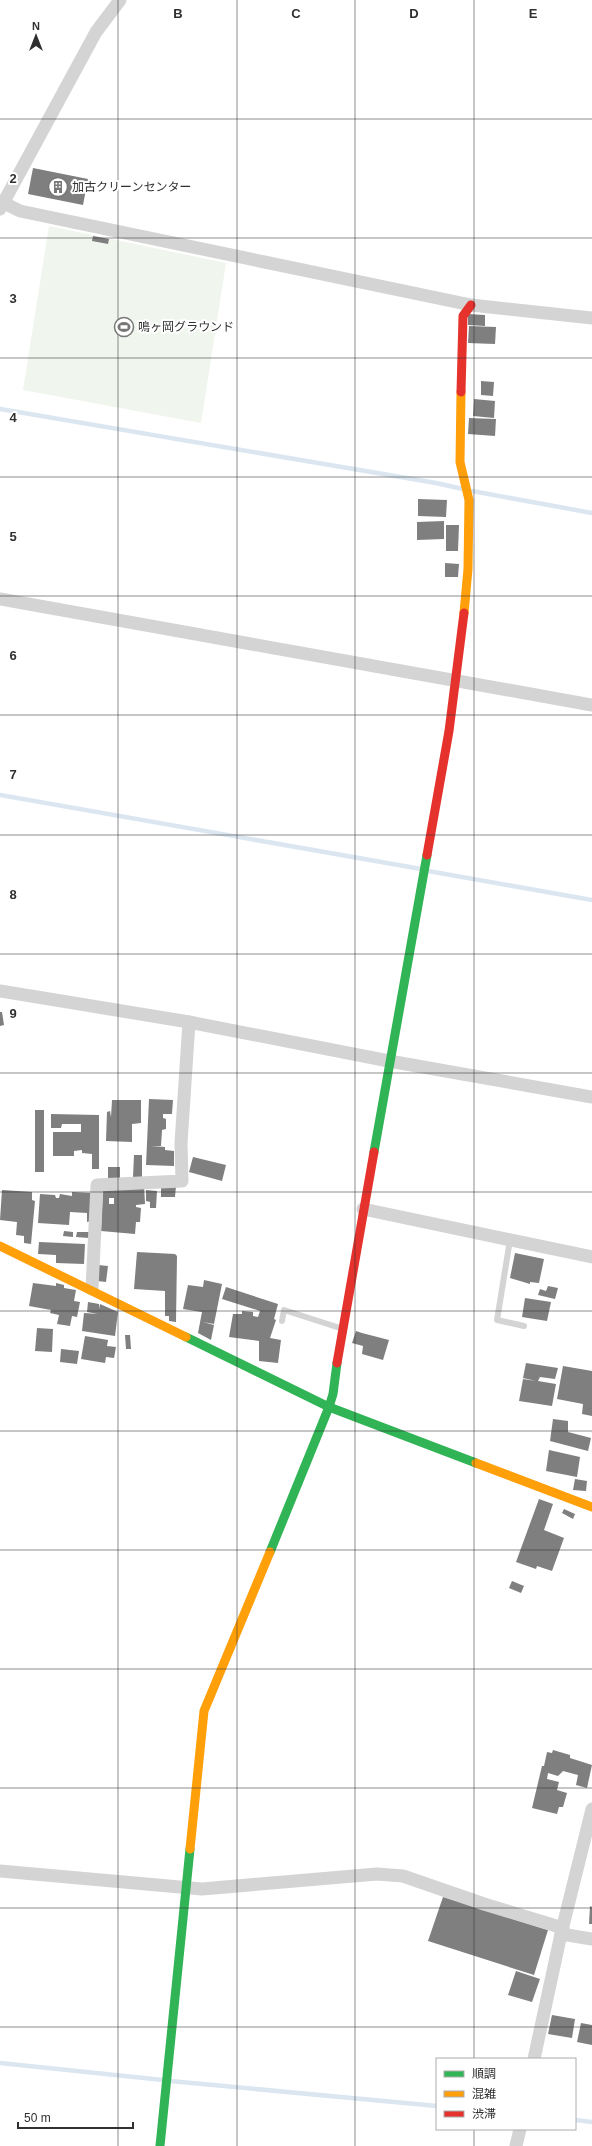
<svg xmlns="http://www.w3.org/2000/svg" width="592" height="2146" font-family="Arial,'Noto Sans JP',sans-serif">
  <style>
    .green { fill: #f0f5ed }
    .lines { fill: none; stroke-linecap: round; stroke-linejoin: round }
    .stream { stroke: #dbe6f1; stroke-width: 4.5 }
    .building { fill: #7f7f7f; fill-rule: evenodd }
    .lane { stroke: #d4d4d4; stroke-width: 6 }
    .street { stroke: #d4d4d4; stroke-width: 13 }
    .fast { stroke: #30b455; stroke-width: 9 }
    .slow { stroke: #ff9f0a; stroke-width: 9 }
    .jam { stroke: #e5322d; stroke-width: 9 }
    .grid { fill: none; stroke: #303030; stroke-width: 1; stroke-opacity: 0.55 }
    .labels { text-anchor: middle; stroke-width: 4; stroke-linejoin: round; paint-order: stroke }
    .poi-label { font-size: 12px; fill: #303030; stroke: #fff; text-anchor: start }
    .grid-label { font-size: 13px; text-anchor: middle; font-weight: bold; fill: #303030; stroke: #fff; stroke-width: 4; stroke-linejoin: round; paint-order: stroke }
  </style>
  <rect width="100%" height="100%" fill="#fff"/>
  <polygon class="green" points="49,226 226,263 201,423 23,390"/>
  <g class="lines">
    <g class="stream">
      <polyline points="0,409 436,483 463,489"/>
      <polyline points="472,491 592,513"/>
      <polyline points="0,795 421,869"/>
      <polyline points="428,871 592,900"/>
      <polyline points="0,2063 163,2080"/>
      <polyline points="170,2081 437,2106"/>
      <polyline points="575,2120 592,2122"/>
    </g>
  </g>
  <g class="building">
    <polygon points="33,168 88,179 83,205 28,194"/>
    <polygon points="93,236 109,239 108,244 92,241"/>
    <polygon points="468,314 485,315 485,326 468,325"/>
    <polygon points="469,326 496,327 495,344 468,343"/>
    <polygon points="481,381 494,382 493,396 481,395"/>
    <polygon points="474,399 495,401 494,418 473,416"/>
    <polygon points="469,418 496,419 495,436 468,434"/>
    <polygon points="418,499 447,500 446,517 418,516"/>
    <polygon points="444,521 444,539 417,540 417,522"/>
    <polygon points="446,525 459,525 458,551 446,551"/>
    <polygon points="445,563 459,564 458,577 445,577"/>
    <polygon points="0,1012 2,1012 4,1025 0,1026"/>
    <polygon points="149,1099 173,1100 172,1114 163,1114 163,1118 166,1119 166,1129 162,1130 161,1146 151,1146 165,1147 165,1150 174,1151 174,1166 146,1165"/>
    <polygon points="112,1100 141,1100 141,1123 132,1124 132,1142 106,1141 107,1112 110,1111 111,1117"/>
    <rect x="35" y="1110" width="9" height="62"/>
    <polygon points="51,1114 99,1115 99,1169 92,1169 92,1154 82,1153 82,1150 74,1151 74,1156 53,1156 53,1132 81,1132 81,1124 62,1124 61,1128 51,1128"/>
    <polygon points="134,1155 142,1155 142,1178 133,1177"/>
    <polygon points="193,1157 226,1165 222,1181 189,1172"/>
    <rect x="108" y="1167" width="12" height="11"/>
    <path d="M144,1184L145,1204L136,1205V1207L141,1208L140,1222H136L135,1234L101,1231L103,1187ZM109,1198H114V1204H109Z"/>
    <polygon points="161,1186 176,1186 175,1197 161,1197"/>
    <polygon points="2,1190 32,1192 32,1200 35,1201 31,1244 24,1243 24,1236 16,1235 17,1222 0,1220"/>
    <polygon points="146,1190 157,1191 156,1208 150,1208 150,1202 146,1201"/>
    <polygon points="72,1192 93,1193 91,1221 87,1222 87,1213 70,1212 69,1225 38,1223 40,1194 55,1195 56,1198 59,1198 60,1194 72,1196"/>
    <polygon points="64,1231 73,1232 73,1237 63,1236"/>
    <polygon points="77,1232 89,1232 89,1238 76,1237"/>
    <polygon points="39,1242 85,1244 84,1264 56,1263 56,1255 38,1254"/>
    <polygon points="137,1252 175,1254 177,1256 176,1322 169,1321 169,1316 165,1316 165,1291 134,1289"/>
    <polygon points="515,1253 544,1259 539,1283 530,1282 530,1284 510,1278"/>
    <polygon points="98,1265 108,1266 106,1282 97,1281"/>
    <polygon points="204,1280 222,1284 214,1324 203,1322 214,1325 211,1340 198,1333 202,1312 183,1309 188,1285 203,1287"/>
    <polygon points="33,1283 56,1286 56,1283 64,1285 64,1288 76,1290 74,1301 80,1302 77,1317 72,1316 70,1326 57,1324 59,1315 50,1313 51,1310 29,1306"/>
    <polygon points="548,1286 558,1288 555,1299 538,1295 540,1289 546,1291"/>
    <polygon points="226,1287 278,1304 274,1319 276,1320 270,1338 281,1340 278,1363 259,1361 259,1341 229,1337 233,1314 242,1314 242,1311 253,1312 253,1316 258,1317 260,1311 222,1299"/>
    <polygon points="525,1298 551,1302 547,1321 522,1317"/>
    <polygon points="88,1302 99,1304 99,1309 100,1304 118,1312 115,1336 82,1331 84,1313 98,1314 87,1312"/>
    <polygon points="37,1328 53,1329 52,1352 35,1351"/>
    <polygon points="356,1331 362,1333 361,1337 362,1333 389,1340 383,1360 362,1354 363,1346 352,1343"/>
    <polygon points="125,1335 130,1335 131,1349 126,1349"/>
    <polygon points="85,1336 108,1340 107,1346 116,1347 114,1358 106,1357 105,1363 81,1359"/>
    <polygon points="61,1349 79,1351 77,1364 60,1362"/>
    <polygon points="526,1363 558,1368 555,1379 540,1377 538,1381 556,1384 552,1406 519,1401 523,1379 536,1381 523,1378"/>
    <polygon points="563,1366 592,1371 592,1416 582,1414 583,1404 557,1399"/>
    <polygon points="553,1419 568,1421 568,1432 591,1438 588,1451 550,1441"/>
    <polygon points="549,1450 580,1457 577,1477 546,1471"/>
    <polygon points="575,1479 587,1481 586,1491 573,1490"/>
    <polygon points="539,1499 553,1504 544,1530 564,1538 552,1571 537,1566 536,1569 516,1562"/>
    <polygon points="564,1509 575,1514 573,1519 562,1513"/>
    <polygon points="512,1581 524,1586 521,1593 509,1588"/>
    <polygon points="553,1750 570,1755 570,1758 592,1765 587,1788 576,1785 578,1775 563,1771 558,1776 548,1773 547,1779 559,1782 557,1790 567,1793 563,1807 559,1807 557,1814 532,1808 542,1766 544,1766 547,1752 552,1753"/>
    <polygon points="443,1897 548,1930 534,1975 428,1941"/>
    <polygon points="590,1906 592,1907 592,1924 589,1924"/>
    <polygon points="516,1971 540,1979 532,2002 508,1995"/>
    <polygon points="552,2015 575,2019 572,2038 548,2034"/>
    <polygon points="581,2023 592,2025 592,2045 577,2042"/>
  </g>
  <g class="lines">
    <g class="lane">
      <polyline points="510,1240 497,1320 524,1326"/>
      <polyline points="282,1321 284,1310 340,1328"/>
    </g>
    <g class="street">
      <polyline points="0,201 20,211 471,305 592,318"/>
      <polyline points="0,209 96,32 120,0"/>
      <polyline points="0,599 592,705"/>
      <polyline points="0,991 189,1022 389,1061 592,1097"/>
      <polyline points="363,1209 592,1257"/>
      <polyline points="92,1289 97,1185 182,1181 181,1143 189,1022"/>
      <polyline points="0,1871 202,1889 377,1874 403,1876 484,1904 563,1928"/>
      <polyline points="561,1934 592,1939"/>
      <polyline points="534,2059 561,1934 592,1809"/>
      <polyline points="516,2146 520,2129"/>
    </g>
    <g class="fast">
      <polyline points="374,1152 427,855"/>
      <polyline points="186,1337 329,1407 476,1463"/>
      <polyline points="270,1552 329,1407 333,1394 337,1363"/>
      <polyline points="160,2146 190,1849"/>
    </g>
    <g class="slow">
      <polyline points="461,392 460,462 469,500 468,569 464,613"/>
      <polyline points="0,1246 186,1337"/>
      <polyline points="476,1463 592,1507"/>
      <polyline points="190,1849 204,1711 270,1552"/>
    </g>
    <g class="jam">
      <polyline points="461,392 463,316 471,305"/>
      <polyline points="427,855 449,731 464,613"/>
      <polyline points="337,1363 374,1152"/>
    </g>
  </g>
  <path class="grid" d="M118,0V2146M237,0V2146M355,0V2146M474,0V2059M0,119H592M0,238H592M0,358H592M0,477H592M0,596H592M0,715H592M0,835H592M0,954H592M0,1073H592M0,1192H592M0,1311H592M0,1431H592M0,1550H592M0,1669H592M0,1788H592M0,1908H592M0,2027H592M474,2129V2146"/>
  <defs>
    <g id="building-ring" transform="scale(1)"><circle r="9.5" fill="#fff" stroke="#787878" stroke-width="1.5"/><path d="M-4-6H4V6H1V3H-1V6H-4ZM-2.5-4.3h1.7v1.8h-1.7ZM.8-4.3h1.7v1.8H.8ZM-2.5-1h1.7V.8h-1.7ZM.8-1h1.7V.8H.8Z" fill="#787878"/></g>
    <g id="stadium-ring" transform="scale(1)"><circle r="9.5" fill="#fff" stroke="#787878" stroke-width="1.5"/><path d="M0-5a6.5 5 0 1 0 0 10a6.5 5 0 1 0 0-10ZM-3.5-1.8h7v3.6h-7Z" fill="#787878"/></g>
  </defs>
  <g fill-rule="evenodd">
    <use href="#building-ring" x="58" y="187"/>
    <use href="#stadium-ring" x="124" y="327"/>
  </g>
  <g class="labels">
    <g class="poi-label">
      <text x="72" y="191">加古クリーンセンター</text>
      <text x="138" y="331">鳴ヶ岡グラウンド</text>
    </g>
  </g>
  <g class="grid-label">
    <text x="178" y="18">B</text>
    <text x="296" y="18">C</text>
    <text x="414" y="18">D</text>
    <text x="533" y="18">E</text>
    <text x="13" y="183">2</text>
    <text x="13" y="303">3</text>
    <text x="13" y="422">4</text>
    <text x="13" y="541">5</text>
    <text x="13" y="660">6</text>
    <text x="13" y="779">7</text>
    <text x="13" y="899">8</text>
    <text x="13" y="1018">9</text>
  </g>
  <rect x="436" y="2058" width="140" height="72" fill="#ffffff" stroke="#acacac"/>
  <rect x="444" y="2071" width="20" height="6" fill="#30b455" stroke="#acacac"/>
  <text x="472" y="2078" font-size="12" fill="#303030">順調</text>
  <rect x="444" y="2091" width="20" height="6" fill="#ff9f0a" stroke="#acacac"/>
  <text x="472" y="2098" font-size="12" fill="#303030">混雑</text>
  <rect x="444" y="2111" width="20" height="6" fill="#e5322d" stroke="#acacac"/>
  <text x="472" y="2118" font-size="12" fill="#303030">渋滞</text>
  <g transform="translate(36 36)" stroke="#ffffff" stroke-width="3" paint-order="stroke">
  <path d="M0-3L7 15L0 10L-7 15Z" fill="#303030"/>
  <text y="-6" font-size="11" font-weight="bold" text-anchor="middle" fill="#303030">N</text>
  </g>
  <path d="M18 2122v6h115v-6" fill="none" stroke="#303030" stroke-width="2"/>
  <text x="24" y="2122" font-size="12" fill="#303030" stroke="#ffffff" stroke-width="3" paint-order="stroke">50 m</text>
</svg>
